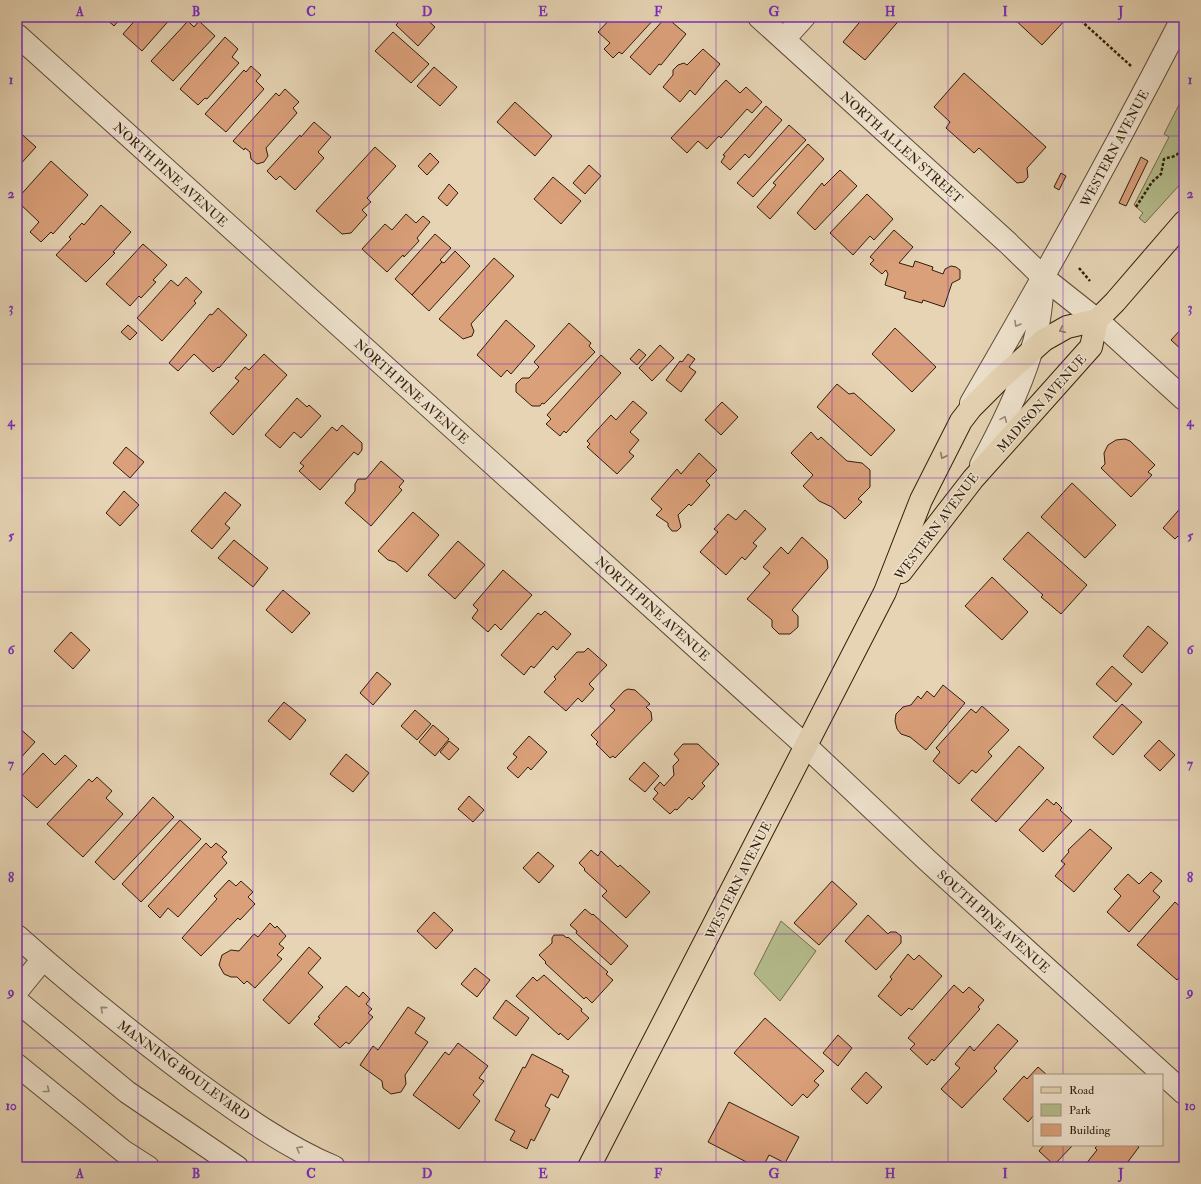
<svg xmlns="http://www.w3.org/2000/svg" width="1201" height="1184" font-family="'IM FELL Double Pica',serif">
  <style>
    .green { fill: #b5bd8d; stroke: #736e4c }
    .building { fill: #daa07a; stroke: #311e0c }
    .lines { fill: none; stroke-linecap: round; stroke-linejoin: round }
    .minor-casing { stroke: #5e4c36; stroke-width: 24 }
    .major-casing { stroke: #311e0c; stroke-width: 24 }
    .path { stroke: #311e0c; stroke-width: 2.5; stroke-dasharray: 3 2; stroke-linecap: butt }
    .minor { stroke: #efe3ce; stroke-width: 22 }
    .major { stroke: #e6d4b4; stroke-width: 22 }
    .oneway { stroke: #9a8a77 }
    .oneway2 { stroke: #8c7960 }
    .grid { fill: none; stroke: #7b2cbf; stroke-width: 1; stroke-opacity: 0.55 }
    .labels { text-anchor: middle; stroke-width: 3; stroke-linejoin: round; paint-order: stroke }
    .street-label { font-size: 13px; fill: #311e0c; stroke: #efe3ce }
    .neatline { fill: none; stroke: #7b2cbf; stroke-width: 1.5 }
    .grid-label { font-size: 13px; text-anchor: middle; font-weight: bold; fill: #7b2cbf }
  </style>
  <rect width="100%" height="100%" fill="#e6d4b4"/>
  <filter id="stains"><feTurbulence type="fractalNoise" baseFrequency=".005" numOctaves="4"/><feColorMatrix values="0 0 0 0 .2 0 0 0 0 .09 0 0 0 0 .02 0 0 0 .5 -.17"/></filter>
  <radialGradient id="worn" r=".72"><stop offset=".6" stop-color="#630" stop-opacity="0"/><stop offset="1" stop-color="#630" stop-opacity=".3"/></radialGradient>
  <g class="green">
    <polygon points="1184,95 1184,180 1145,223 1139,218 1143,213 1134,205 1169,137 1164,134"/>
    <polygon points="781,921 816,951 780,1001 754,974"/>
  </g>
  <g class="building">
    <polygon points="104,17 122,17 114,26"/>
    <polygon points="138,17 172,17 142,51 123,34"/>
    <polygon points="403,17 424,17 435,27 418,46 396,25"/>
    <polygon points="612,17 656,17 622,54 619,52 613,58 604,49 610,43 598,32"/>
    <polygon points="666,17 686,34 661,65 659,64 650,75 630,57"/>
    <polygon points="864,17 902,17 865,60 843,42"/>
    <polygon points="1012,17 1068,17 1042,45"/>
    <polygon points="188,21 194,27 199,21 215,36 173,81 151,61"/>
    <polygon points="393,32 429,64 411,83 375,51"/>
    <polygon points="225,37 238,49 232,57 239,63 207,99 205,98 198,105 180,89"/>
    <polygon points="703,49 720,64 695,95 690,90 680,102 663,87 673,75 673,70 678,65 684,63 687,65"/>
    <polygon points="251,66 261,75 256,81 264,89 226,132 205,114 244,70 246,72"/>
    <polygon points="434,67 457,87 440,106 417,86"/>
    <polygon points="964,73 1046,147 1027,168 1028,177 1024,182 1017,183 979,148 974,153 946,128 950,122 934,107"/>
    <polygon points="726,80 740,93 746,87 762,102 752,113 747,109 721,138 719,136 707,149 698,141 687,153 671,138"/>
    <polygon points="285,89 299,102 293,108 297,113 266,148 268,156 264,162 257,164 251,159 250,152 245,148 244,150 233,141 276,93 279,96"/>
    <polygon points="515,102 552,136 535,156 497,122"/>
    <polygon points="766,106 782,120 749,158 745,154 730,170 721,162 725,156 723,155"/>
    <polygon points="314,122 331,137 318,152 324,158 295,190 280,176 276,180 267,171 300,135 301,137"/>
    <polygon points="789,125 806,140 753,197 737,183"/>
    <polygon points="17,130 36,147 17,168"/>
    <polygon points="808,144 824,159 770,219 757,207 776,185 773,183"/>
    <polygon points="375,147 396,166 367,198 371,202 362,210 367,215 351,233 342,234 316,211"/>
    <polygon points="430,153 439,162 427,175 418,166"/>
    <polygon points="1141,157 1148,161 1126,206 1119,203"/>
    <polygon points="51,161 88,195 53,234 51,232 41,242 30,232 39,222 17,201 17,199"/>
    <polygon points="589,165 601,176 585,194 573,183"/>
    <polygon points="840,170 857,186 815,230 797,213 822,183 824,186"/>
    <polygon points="1061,173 1066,176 1059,190 1054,187"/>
    <polygon points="553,177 581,201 561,224 534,199"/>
    <polygon points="449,184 458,193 447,206 438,198"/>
    <polygon points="867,194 893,219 874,240 870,236 853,255 830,233"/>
    <polygon points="101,205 131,232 113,252 115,253 86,282 56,255 71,239 69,237 82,223 84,225"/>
    <polygon points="406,214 416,223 423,216 430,222 417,238 419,241 404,257 403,255 387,272 362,249 385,224 392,230"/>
    <polygon points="894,230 913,247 899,263 913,267 915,261 933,267 932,270 943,274 945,269 951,266 956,267 960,270 960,279 952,283 944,307 923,300 922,303 904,298 906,292 885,285 888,274 886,270 882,274 870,264 874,260 870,257"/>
    <polygon points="435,234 451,248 440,260 442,262 412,295 395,279"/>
    <polygon points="143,244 167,265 153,280 156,282 141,298 139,296 130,306 106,284"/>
    <polygon points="455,251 470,266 429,311 412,295 442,262 444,263"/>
    <polygon points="494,258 514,276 471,324 474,331 472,336 463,339 439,319"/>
    <polygon points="186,277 202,292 194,301 196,303 162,341 137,318 171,280 178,286"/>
    <polygon points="218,308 247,335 219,368 218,367 213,372 194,354 178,371 169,363 210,314 212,315"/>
    <polygon points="506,320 535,346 511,374 507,370 501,377 477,355"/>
    <polygon points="569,323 591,343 589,346 595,352 544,404 542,403 540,406 532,406 516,392 516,384 522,378 529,378 539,367 534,362"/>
    <polygon points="128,325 137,333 130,340 121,332"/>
    <polygon points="1184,326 1184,352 1171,340"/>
    <polygon points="895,328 936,367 912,392 872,354"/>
    <polygon points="660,345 674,358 652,381 639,368"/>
    <polygon points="639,349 646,355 637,365 630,359"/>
    <polygon points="264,354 287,375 233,435 210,413 239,381 235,378 245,367 249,370"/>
    <polygon points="688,354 695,359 689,367 696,372 681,392 666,380 680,361 682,362"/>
    <polygon points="601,355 621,373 566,433 564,431 560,436 546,424 551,419 547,415"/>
    <polygon points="837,384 849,394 854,393 895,430 871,456 817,407"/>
    <polygon points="297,398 307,407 309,405 321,416 301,438 294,432 280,448 265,435"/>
    <polygon points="633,401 647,413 630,432 639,440 629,452 634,456 617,474 587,447 590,444 587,441 611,415 616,420"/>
    <polygon points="722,402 738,417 721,435 705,420"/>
    <polygon points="342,425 362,443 362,450 358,455 354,452 320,490 299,471 304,466 300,463 332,427 337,431"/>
    <polygon points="811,432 818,440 821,437 847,461 862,463 870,470 870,487 858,499 862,502 845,519 832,507 819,501 803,486 813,475 791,453"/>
    <polygon points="1125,439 1130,441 1155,465 1148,472 1152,475 1131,497 1101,468 1105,464 1104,453 1108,445 1116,440"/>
    <polygon points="126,447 144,462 130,478 113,463"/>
    <polygon points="699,453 717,470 706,481 710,485 691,506 689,504 678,515 681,527 677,531 672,531 668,526 668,523 656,515 662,509 651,499 677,469 681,474"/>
    <polygon points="381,461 404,481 399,487 402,490 371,526 345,503 355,491 355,484 358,479 366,479"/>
    <polygon points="1072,483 1116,525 1085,558 1041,517"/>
    <polygon points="124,491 139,505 120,526 106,513"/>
    <polygon points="225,492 241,505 225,524 230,528 212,549 191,531"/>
    <polygon points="1184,504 1184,541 1178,536 1175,539 1163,528"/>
    <polygon points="745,510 766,529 753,543 757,546 745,560 742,557 726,575 700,552 718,532 714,529 728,514 736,520"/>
    <polygon points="413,512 439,535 407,572 395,562 388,560 378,551"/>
    <polygon points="1028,532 1087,585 1061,614 1041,597 1043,595 1003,559"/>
    <polygon points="802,537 827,560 828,568 792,610 798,616 798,627 790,634 779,634 772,627 772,620 747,599 770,573 763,567 781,547 788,554"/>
    <polygon points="234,540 268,568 253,587 218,558"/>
    <polygon points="458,541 485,565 455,599 428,575"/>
    <polygon points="503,570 532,595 501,630 495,624 488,632 472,618 478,610 473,605"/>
    <polygon points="992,577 1028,612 1002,640 965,606"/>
    <polygon points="283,590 310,613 292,633 266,610"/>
    <polygon points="545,611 571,634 557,650 553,646 534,668 531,666 524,675 501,655 538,613 541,615"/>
    <polygon points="1148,626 1168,643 1142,673 1123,656"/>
    <polygon points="71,632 90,650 73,669 54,651"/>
    <polygon points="588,648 607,665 589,684 594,689 582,702 578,698 566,711 544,692 556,679 554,677 577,652 584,652"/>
    <polygon points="1112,666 1132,684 1116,702 1096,684"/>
    <polygon points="377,672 391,684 373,705 360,693"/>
    <polygon points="943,685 965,703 926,750 910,737 901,734 897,729 895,721 896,714 903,707 911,705 918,696 921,699 927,691 934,697"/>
    <polygon points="628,689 635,690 650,704 646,707 651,712 652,720 615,758 613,756 610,758 596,744 598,742 591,735 615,710 610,706 624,691"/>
    <polygon points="284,702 306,720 290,740 268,721"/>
    <polygon points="1122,704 1142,722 1113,755 1093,737"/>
    <polygon points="982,706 1009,730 988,752 992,756 976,773 972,770 959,784 933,761 940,752 936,748 971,709 976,713"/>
    <polygon points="415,710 431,724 417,740 401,726"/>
    <polygon points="433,725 449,739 435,756 419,742"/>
    <polygon points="17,726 35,742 17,762"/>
    <polygon points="529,736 547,752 531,770 528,767 518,778 507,768 517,757 513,754"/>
    <polygon points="1159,740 1175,755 1160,771 1144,756"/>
    <polygon points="449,741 459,749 449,760 440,752"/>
    <polygon points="683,744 698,744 719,764 702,783 705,786 692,800 689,797 677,810 675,809 670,814 653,799 658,793 654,789 660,782 664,786 674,775 673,766 679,760 674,754"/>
    <polygon points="1019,746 1044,768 996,822 971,800"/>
    <polygon points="43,753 55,765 65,755 77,766 37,808 17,790 17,781"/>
    <polygon points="346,754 369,773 353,792 330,774"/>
    <polygon points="644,762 659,776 645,792 629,779"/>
    <polygon points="97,777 112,791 106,798 123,814 83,857 47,824 89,779 92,782"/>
    <polygon points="469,796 484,810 473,822 458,809"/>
    <polygon points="153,797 174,817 114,880 95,862"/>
    <polygon points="1047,799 1054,805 1056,802 1062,808 1060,810 1072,821 1043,852 1019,830"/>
    <polygon points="180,820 201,839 141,902 122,884"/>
    <polygon points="1090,829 1112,848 1074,892 1055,876 1065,864 1061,861 1069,852 1068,850"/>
    <polygon points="206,843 211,848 216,843 227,852 222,857 227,863 178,917 168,908 160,918 148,906"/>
    <polygon points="591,850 598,856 601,851 618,867 620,865 650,892 626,918 602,896 607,891 584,870 585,869 579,863"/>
    <polygon points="538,852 554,866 539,883 523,868"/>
    <polygon points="1151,872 1162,881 1153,891 1160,897 1129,932 1107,912 1121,896 1114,889 1128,874 1139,884"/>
    <polygon points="229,880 236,886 241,881 253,892 248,897 255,904 240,920 238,918 201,956 182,938 217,899 214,896"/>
    <polygon points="832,881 857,904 819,945 794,923"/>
    <polygon points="1175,902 1184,910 1184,972 1177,980 1137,945"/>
    <polygon points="585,909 592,915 593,914 628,946 611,965 576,933 577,931 570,925"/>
    <polygon points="434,912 453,930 436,949 417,931"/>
    <polygon points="868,915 888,934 890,932 896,932 901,936 901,943 876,970 845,941"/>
    <polygon points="270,923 275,928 277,926 286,936 279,944 284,948 277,955 282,959 255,988 247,981 244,984 237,977 231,977 224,974 219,965 222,955 231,950 239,951 254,934 258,937"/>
    <polygon points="554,935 563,935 567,938 568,937 608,972 606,974 613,980 592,1003 586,997 584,999 545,963 546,962 539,955 552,943 552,938"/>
    <polygon points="309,947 321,958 308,973 323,987 289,1024 263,1000"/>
    <polygon points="908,954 914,960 919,955 942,976 912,1010 909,1008 901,1016 878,996 892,979 890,977"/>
    <polygon points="475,968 490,980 477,997 461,984"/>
    <polygon points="544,975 582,1009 581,1011 589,1018 568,1040 560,1033 559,1035 516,996 533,977 537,981"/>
    <polygon points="954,985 963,993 969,987 984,1000 978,1007 980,1009 934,1061 932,1059 927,1065 910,1049 915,1044 908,1038"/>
    <polygon points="346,986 359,997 363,992 370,999 366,1004 372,1009 368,1013 373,1017 349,1044 346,1042 340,1048 314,1024 320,1018 318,1017"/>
    <polygon points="506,1000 529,1018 516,1036 493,1018"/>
    <polygon points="408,1007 425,1018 415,1033 428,1042 405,1075 406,1084 401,1092 391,1094 383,1088 382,1081 360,1065 373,1046 378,1050"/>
    <polygon points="765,1018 824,1071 814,1081 819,1085 807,1098 803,1094 792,1106 734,1053"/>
    <polygon points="998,1024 1018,1041 994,1068 997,1071 962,1108 941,1089 960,1068 955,1064 970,1046 974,1051"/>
    <polygon points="838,1035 852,1048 838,1066 823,1053"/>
    <polygon points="458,1043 488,1066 479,1078 484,1081 473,1095 480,1101 459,1129 413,1095 445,1052 449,1055"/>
    <polygon points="532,1054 563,1070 562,1072 569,1076 558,1098 551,1094 545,1106 550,1109 534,1141 531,1139 527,1149 510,1140 515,1131 495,1120 523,1067 525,1068"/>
    <polygon points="1038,1067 1047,1075 1034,1075 1034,1115 1028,1122 1003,1099 1024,1076 1027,1079"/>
    <polygon points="866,1072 882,1087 867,1104 851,1089"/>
    <polygon points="729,1102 799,1137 785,1163 769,1155 763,1167 756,1167 708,1142"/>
    <polygon points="1044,1145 1073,1145 1054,1165 1039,1151"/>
    <polygon points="1098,1145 1136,1145 1139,1147 1124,1167 1087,1167 1085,1165 1097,1150 1095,1148"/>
  </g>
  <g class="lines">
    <g class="minor-casing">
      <g id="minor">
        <polyline points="759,17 1008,243 1044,278 1097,320 1184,399"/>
        <polyline points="17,35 807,747 928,861 1184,1093"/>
        <polyline points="784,39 804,17"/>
        <path d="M971,403C1045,276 1116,147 1183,17"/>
        <path d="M981,465C1000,430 1021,387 1032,349C1039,328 1041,306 1043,285"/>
        <path d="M17,936C74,987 134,1035 195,1081C239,1113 284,1146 334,1167"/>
        <polyline points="17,991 43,959"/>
        <polyline points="17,1001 127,1092 237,1167"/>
        <polyline points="17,1065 123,1151 148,1167"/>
      </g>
    </g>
    <g class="major-casing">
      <g id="major">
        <polyline points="901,572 973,479 1091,347 1097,320"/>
        <polyline points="589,1167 885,592 921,500 961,421 971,408 999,380 1044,340 1067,327 1097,320 1115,302 1184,222"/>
      </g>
    </g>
    <g class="path">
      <polyline points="1077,17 1131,66"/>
      <path d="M1136,207L1152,182L1161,174L1164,159C1168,157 1172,158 1176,155C1185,151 1178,134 1184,125"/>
      <polyline points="1079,268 1090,281"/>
    </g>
    <use href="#minor" class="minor"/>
    <use href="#major" class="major"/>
  </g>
  <defs><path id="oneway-chevron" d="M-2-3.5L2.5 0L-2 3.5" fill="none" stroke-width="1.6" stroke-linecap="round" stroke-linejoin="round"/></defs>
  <g class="oneway">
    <use href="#oneway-chevron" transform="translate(1017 324) rotate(120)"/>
    <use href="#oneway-chevron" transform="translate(1004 419) rotate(-66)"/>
    <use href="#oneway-chevron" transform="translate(103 1009) rotate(-140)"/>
    <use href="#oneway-chevron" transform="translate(47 1090) rotate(38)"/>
    <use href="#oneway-chevron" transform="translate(299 1149) rotate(-151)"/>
  </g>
  <g class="oneway2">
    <use href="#oneway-chevron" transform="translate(1062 330) rotate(155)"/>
    <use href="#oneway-chevron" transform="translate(943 456) rotate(117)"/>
  </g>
  <path class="grid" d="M138,17V1167M253,17V1167M369,17V1167M485,17V1167M600,17V1167M716,17V1167M832,17V1167M948,17V1167M1063,17V1075M17,136H1184M17,250H1184M17,364H1184M17,478H1184M17,592H1184M17,706H1184M17,820H1184M17,934H1184M17,1048H1184M1063,1145V1167"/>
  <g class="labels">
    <g class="street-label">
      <text transform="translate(902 147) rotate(42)" y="5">NORTH ALLEN STREET</text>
      <text transform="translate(1114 148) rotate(-62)" y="5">WESTERN AVENUE</text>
      <text transform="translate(171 174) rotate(42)" y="5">NORTH PINE AVENUE</text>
      <text transform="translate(412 391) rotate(42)" y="5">NORTH PINE AVENUE</text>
      <text transform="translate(1041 403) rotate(-48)" y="5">MADISON AVENUE</text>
      <text transform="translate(936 526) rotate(-53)" y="5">WESTERN AVENUE</text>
      <text transform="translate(653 608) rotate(42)" y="5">NORTH PINE AVENUE</text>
      <text transform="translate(738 880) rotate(-63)" y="5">WESTERN AVENUE</text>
      <text transform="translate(994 921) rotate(42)" y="5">SOUTH PINE AVENUE</text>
      <text transform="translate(184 1070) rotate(36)" y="5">MANNING BOULEVARD</text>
    </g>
  </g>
  <rect width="1201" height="1184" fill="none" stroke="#e6d4b4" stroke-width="44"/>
  <rect x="1033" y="1074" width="130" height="72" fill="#efe3ce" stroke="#a39480"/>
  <rect x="1041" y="1087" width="20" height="6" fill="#e6d4b4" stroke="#a39480"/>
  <text x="1069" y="1094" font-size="12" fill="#311e0c">Road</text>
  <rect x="1041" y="1104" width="20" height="12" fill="#b5bd8d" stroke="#a39480"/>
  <text x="1069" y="1114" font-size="12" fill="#311e0c">Park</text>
  <rect x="1041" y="1124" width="20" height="12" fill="#daa07a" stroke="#a39480"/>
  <text x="1069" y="1134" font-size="12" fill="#311e0c">Building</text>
  <rect x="22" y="22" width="1157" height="1140" class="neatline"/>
  <g class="grid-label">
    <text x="80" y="16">A</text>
    <text x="196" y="16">B</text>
    <text x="311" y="16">C</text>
    <text x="427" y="16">D</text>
    <text x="543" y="16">E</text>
    <text x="658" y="16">F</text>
    <text x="774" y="16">G</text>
    <text x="890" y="16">H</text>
    <text x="1005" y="16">I</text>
    <text x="1121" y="16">J</text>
    <text x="11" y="84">1</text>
    <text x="1190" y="84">1</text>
    <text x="11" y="198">2</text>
    <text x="1190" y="198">2</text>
    <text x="11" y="312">3</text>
    <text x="1190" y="312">3</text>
    <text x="11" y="426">4</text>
    <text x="1190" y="426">4</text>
    <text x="11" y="540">5</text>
    <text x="1190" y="540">5</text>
    <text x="11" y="654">6</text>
    <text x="1190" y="654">6</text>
    <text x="11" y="768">7</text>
    <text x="1190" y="768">7</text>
    <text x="11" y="882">8</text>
    <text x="1190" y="882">8</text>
    <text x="11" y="996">9</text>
    <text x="1190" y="996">9</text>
    <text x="11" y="1110">10</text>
    <text x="1190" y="1110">10</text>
    <text x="80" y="1178">A</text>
    <text x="196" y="1178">B</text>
    <text x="311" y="1178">C</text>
    <text x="427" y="1178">D</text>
    <text x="543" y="1178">E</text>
    <text x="658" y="1178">F</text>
    <text x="774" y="1178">G</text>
    <text x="890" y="1178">H</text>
    <text x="1005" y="1178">I</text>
    <text x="1121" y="1178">J</text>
  </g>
  <rect width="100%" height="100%" filter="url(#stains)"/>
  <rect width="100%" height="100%" fill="url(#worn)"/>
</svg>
